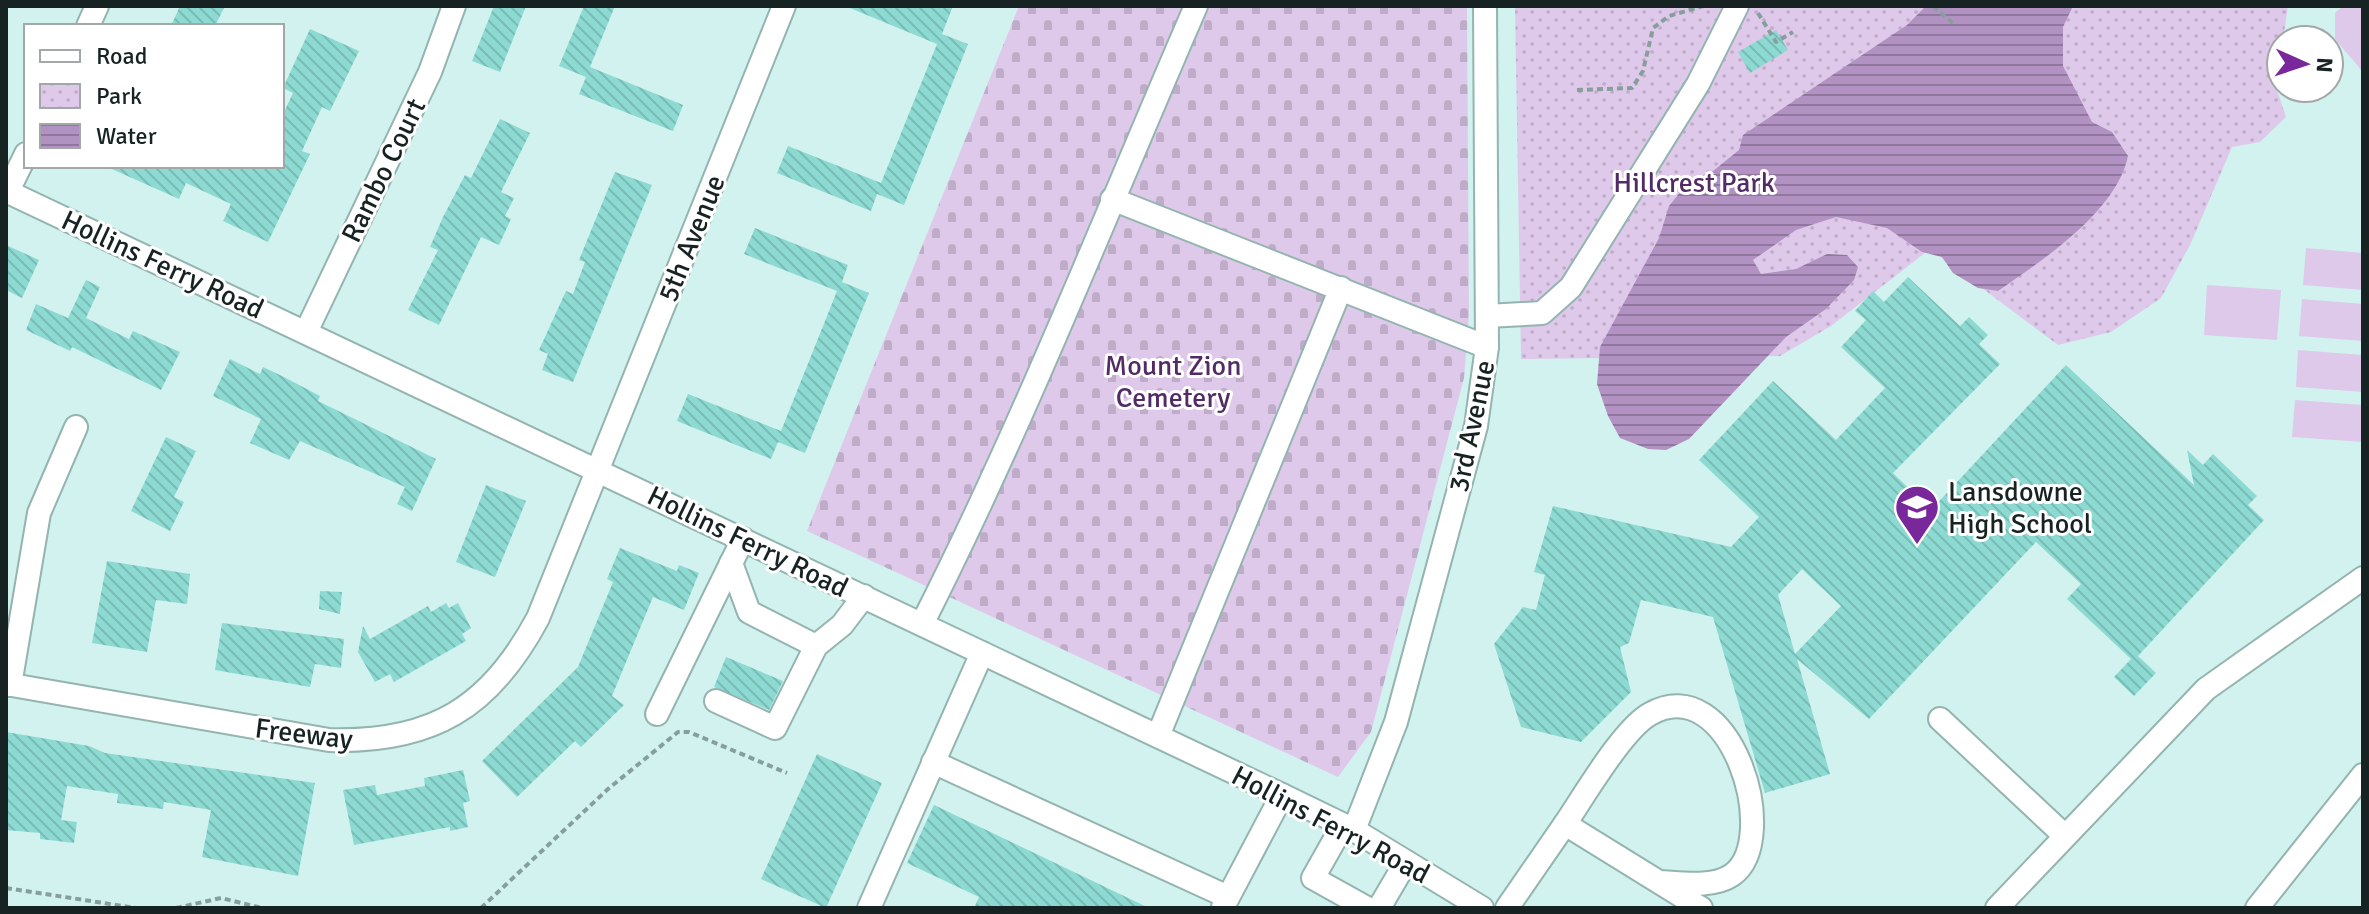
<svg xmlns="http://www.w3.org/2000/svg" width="2369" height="914" font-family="Signika,sans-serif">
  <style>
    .cemetery { fill: url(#cemetery-stones) }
    .park { fill: url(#park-dots) }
    .pitch { fill: #dfc9ea }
    .water { fill: url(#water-rules) }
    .building { fill: url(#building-back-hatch); fill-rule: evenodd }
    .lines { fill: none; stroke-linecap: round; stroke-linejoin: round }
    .minor-casing { stroke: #94b4b0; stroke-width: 26 }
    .path { stroke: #869f9c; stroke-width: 4; stroke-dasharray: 6 4; stroke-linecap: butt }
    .minor { stroke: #fff; stroke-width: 22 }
    .labels { text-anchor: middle; stroke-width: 6; stroke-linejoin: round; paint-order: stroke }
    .street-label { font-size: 28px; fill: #172322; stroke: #fff }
    .park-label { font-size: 28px; fill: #522a65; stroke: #fff }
    .poi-label { font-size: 28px; fill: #172322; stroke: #fff; text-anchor: start }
  </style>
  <defs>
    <pattern id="cemetery-stones" width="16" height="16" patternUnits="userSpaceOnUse" patternTransform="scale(2)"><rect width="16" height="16" fill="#dfc9ea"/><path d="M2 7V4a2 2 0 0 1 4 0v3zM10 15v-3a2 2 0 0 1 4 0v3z" fill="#bfacc8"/></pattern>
    <pattern id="park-dots" width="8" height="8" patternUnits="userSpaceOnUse" patternTransform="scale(2)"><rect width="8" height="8" fill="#dfc9ea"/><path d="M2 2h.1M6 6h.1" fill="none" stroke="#bfacc8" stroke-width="1.8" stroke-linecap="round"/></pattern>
    <pattern id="water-rules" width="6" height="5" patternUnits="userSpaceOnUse" patternTransform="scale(2)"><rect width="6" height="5" fill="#b292c3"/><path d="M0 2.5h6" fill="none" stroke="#90779e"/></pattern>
    <pattern id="building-back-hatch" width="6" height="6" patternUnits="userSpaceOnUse" patternTransform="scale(2)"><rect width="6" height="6" fill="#8ddad3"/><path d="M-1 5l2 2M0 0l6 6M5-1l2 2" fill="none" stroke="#79bbb5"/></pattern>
  </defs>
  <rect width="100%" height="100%" fill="#d1f2ee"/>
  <polygon class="cemetery" points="1019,6 1467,6 1469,314 1464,378 1371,732 1338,777 807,531"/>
  <polygon class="park" points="1515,6 2288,6 2276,87 2286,117 2260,142 2232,147 2190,245 2161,298 2111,332 2058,345 1930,249 1831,326 1780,356 1521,359"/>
  <g class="pitch">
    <polygon points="2343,6 2363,6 2363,72 2335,39 2335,13"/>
    <polygon points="2306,248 2363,253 2363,290 2303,285"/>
    <polygon points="2207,285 2281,290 2277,340 2204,335"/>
    <polygon points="2302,299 2363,304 2363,341 2299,336"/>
    <polygon points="2298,350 2363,355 2363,392 2296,387"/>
    <polygon points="2295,400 2363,405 2363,442 2292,437"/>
  </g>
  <path class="water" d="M1926,6H2073L2063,27V66L2092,122L2112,132L2128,156C2117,211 2043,260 1998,291L1978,288L1953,273L1942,257L1922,252L1887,228L1836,217L1796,230L1753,260L1761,274L1796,269L1827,254L1847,255L1858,267L1854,280L1826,309L1786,337L1689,439L1666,450L1648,449L1620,438L1608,416L1597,384L1600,347L1659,238L1669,206L1689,181L1713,171L1739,150L1743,135L1907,25Z"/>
  <g class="building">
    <polygon points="180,6 225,6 215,26 171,26"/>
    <polygon points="494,6 526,6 500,72 472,61"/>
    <polygon points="584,6 615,6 590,67 683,105 673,131 579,94 586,77 559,66"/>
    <polygon points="845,6 953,6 942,34 968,44 904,205 877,194 871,211 777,173 788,146 881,183 937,44"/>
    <polygon points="310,29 359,51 330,111 322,107 302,151 310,154 268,242 223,221 231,204 186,183 179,199 105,166 282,166 282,116 293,93 283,88"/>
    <polygon points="1776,30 1788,50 1750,73 1738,52"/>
    <polygon points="500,119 530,133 501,192 514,198 505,216 511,219 499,245 481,237 439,325 408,310 438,250 430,247 443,217 465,175 471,178"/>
    <polygon points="615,172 652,185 573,382 542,370 548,354 539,350 566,291 573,294 585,262 579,260"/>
    <polygon points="755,228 848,265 842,282 869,293 805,453 778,442 771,459 677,421 688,394 781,431 837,291 744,254"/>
    <polygon points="6,245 39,260 22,298 6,290"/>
    <path d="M1908,277L1960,326L1969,317L1988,335L1979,344L2000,364L1893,473L1931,510L2066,365L2194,485L2187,450L2203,465L2213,454L2257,496L2248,505L2264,520L2138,656L2156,673L2134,696L2114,677L2131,659L2067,599L2081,584L2036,542L1869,719L1797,659L1830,774L1765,793L1713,617L1641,600L1629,643L1620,647L1631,692L1581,742L1521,727L1494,644L1523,607L1536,610L1545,575L1534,572L1553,506L1731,547L1759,517L1699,460L1773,381L1836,440L1885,388L1841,347L1866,320L1855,311L1873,291L1884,302ZM1802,569L1841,606L1795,654L1778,595Z"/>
    <polygon points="86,280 100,287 86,318 129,339 133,331 180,352 161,390 72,347 70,351 26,330 36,304 68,318"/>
    <polygon points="230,359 260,374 263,367 282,376 320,396 318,401 436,459 412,511 397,504 405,487 300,441 289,460 250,443 261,419 213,396"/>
    <polygon points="166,437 196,451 174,497 184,502 170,531 131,511"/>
    <polygon points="486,485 526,501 495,577 456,562"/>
    <polygon points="620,548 677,571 679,565 699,573 684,610 653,597 612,696 624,705 581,747 575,741 517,797 482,761 578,667 613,582 607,579"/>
    <polygon points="107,561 190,574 187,604 156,600 147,652 92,643"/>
    <polygon points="320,591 342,592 340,614 319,609"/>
    <polygon points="446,603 449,608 458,603 471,628 462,634 466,641 394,682 390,674 375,682 358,652 363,626 370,639 428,606 431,612"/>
    <polygon points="222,623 344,639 341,668 315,664 310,687 215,670"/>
    <polygon points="726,657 783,681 769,710 714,687"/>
    <polygon points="6,732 89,746 105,753 315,783 298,876 202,857 211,810 164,802 163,809 117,803 118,794 67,786 61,820 77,822 74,843 40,839 40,833 6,830"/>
    <polygon points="817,754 882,783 826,908 761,879"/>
    <polygon points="463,770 470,801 463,803 468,827 450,831 450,827 354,845 343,790 375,785 377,795 425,786 424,778"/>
    <polygon points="934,805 1149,908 974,908 979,897 907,863"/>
  </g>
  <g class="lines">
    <g class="minor-casing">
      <g id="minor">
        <polyline points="88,26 97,6"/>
        <polyline points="6,191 1282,795 1354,830 1482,908"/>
        <polyline points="8,191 26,154"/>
        <polyline points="1112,199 1487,347"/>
        <polyline points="1487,316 1542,313 1571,287 1698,84 1737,6"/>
        <polyline points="306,332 430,72 454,6"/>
        <polyline points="731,563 749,612 816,646"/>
        <path d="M922,624C1024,423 1106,213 1196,6"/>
        <path d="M6,684L329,740C432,743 490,708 538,618L784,6"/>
        <polyline points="10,685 39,513 76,427"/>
        <polyline points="716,701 775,728 816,646 842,625 864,596"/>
        <polyline points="657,714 743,539"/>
        <polyline points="1940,719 2065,836"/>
        <polyline points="1158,736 1341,288"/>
        <polyline points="933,762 1228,897"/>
        <polyline points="1343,825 1313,878 1367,908"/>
        <polyline points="1354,830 1396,722 1476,426 1487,347 1485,6"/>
        <path d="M1660,882C1682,883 1713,888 1732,875C1783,839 1730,668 1650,714C1623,729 1584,796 1565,824L1701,908"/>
        <polyline points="1223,907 1282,795"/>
        <polyline points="869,908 982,653"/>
        <polyline points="1379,908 1406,862"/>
        <polyline points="1507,908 1565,824"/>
        <polyline points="1997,908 2206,689 2363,578"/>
        <polyline points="2257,908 2363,775"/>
      </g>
    </g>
    <g class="path">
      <polyline points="1933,6 1954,24"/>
      <polyline points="1758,13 1776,42 1793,32"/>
      <polyline points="1577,90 1632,88 1643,71 1653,28 1669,16 1703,6"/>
      <polyline points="6,888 136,908"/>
      <polyline points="176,908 221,898 262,908"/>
      <polyline points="481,908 608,789 678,732 689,732 787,773"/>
    </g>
    <use href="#minor" class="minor"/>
  </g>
  <defs>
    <g id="school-pin" transform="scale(2.3)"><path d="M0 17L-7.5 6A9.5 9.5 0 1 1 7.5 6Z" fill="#78289a" stroke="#fff"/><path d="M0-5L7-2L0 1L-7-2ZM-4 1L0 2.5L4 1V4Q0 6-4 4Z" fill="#fff"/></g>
  </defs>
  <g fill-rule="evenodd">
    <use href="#school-pin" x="1917" y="507"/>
  </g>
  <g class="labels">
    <g class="street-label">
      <text transform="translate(383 170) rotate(-64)" y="10">Rambo Court</text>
      <text transform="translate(691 238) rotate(-68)" y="10">5th Avenue</text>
      <text transform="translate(163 264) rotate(25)" y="10">Hollins Ferry Road</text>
      <text transform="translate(1471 426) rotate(-78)" y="10">3rd Avenue</text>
      <text transform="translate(748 541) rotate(26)" y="10">Hollins Ferry Road</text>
      <text transform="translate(304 733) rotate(7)" y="10">Freeway</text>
      <text transform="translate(1331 824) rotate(28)" y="10">Hollins Ferry Road</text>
    </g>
    <g class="park-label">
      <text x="1694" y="192">Hillcrest Park</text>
      <text x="1173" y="375">Mount Zion<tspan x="1173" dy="32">Cemetery</tspan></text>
    </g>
    <g class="poi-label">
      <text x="1948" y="501">Lansdowne<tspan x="1948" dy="32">High School</tspan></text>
    </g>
  </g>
  <rect width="2369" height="914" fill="none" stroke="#172322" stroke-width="16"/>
  <rect x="24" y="24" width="260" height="144" fill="#ffffff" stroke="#a2a7a7" stroke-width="2"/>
  <rect x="40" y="50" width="40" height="12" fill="#ffffff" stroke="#a2a7a7" stroke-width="2"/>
  <text x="96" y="64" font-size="24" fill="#172322">Road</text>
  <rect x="40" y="84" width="40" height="24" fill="url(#park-dots)" stroke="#a2a7a7" stroke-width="2"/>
  <text x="96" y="104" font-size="24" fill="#172322">Park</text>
  <rect x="40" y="124" width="40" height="24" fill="url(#water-rules)" stroke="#a2a7a7" stroke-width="2"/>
  <text x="96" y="144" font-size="24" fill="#172322">Water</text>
  <g transform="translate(2305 64) rotate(93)"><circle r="38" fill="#ffffff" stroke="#a2a7a7" stroke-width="2"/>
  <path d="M0-6L14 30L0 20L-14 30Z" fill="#78289a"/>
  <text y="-12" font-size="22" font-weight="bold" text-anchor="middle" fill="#172322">N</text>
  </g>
</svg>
